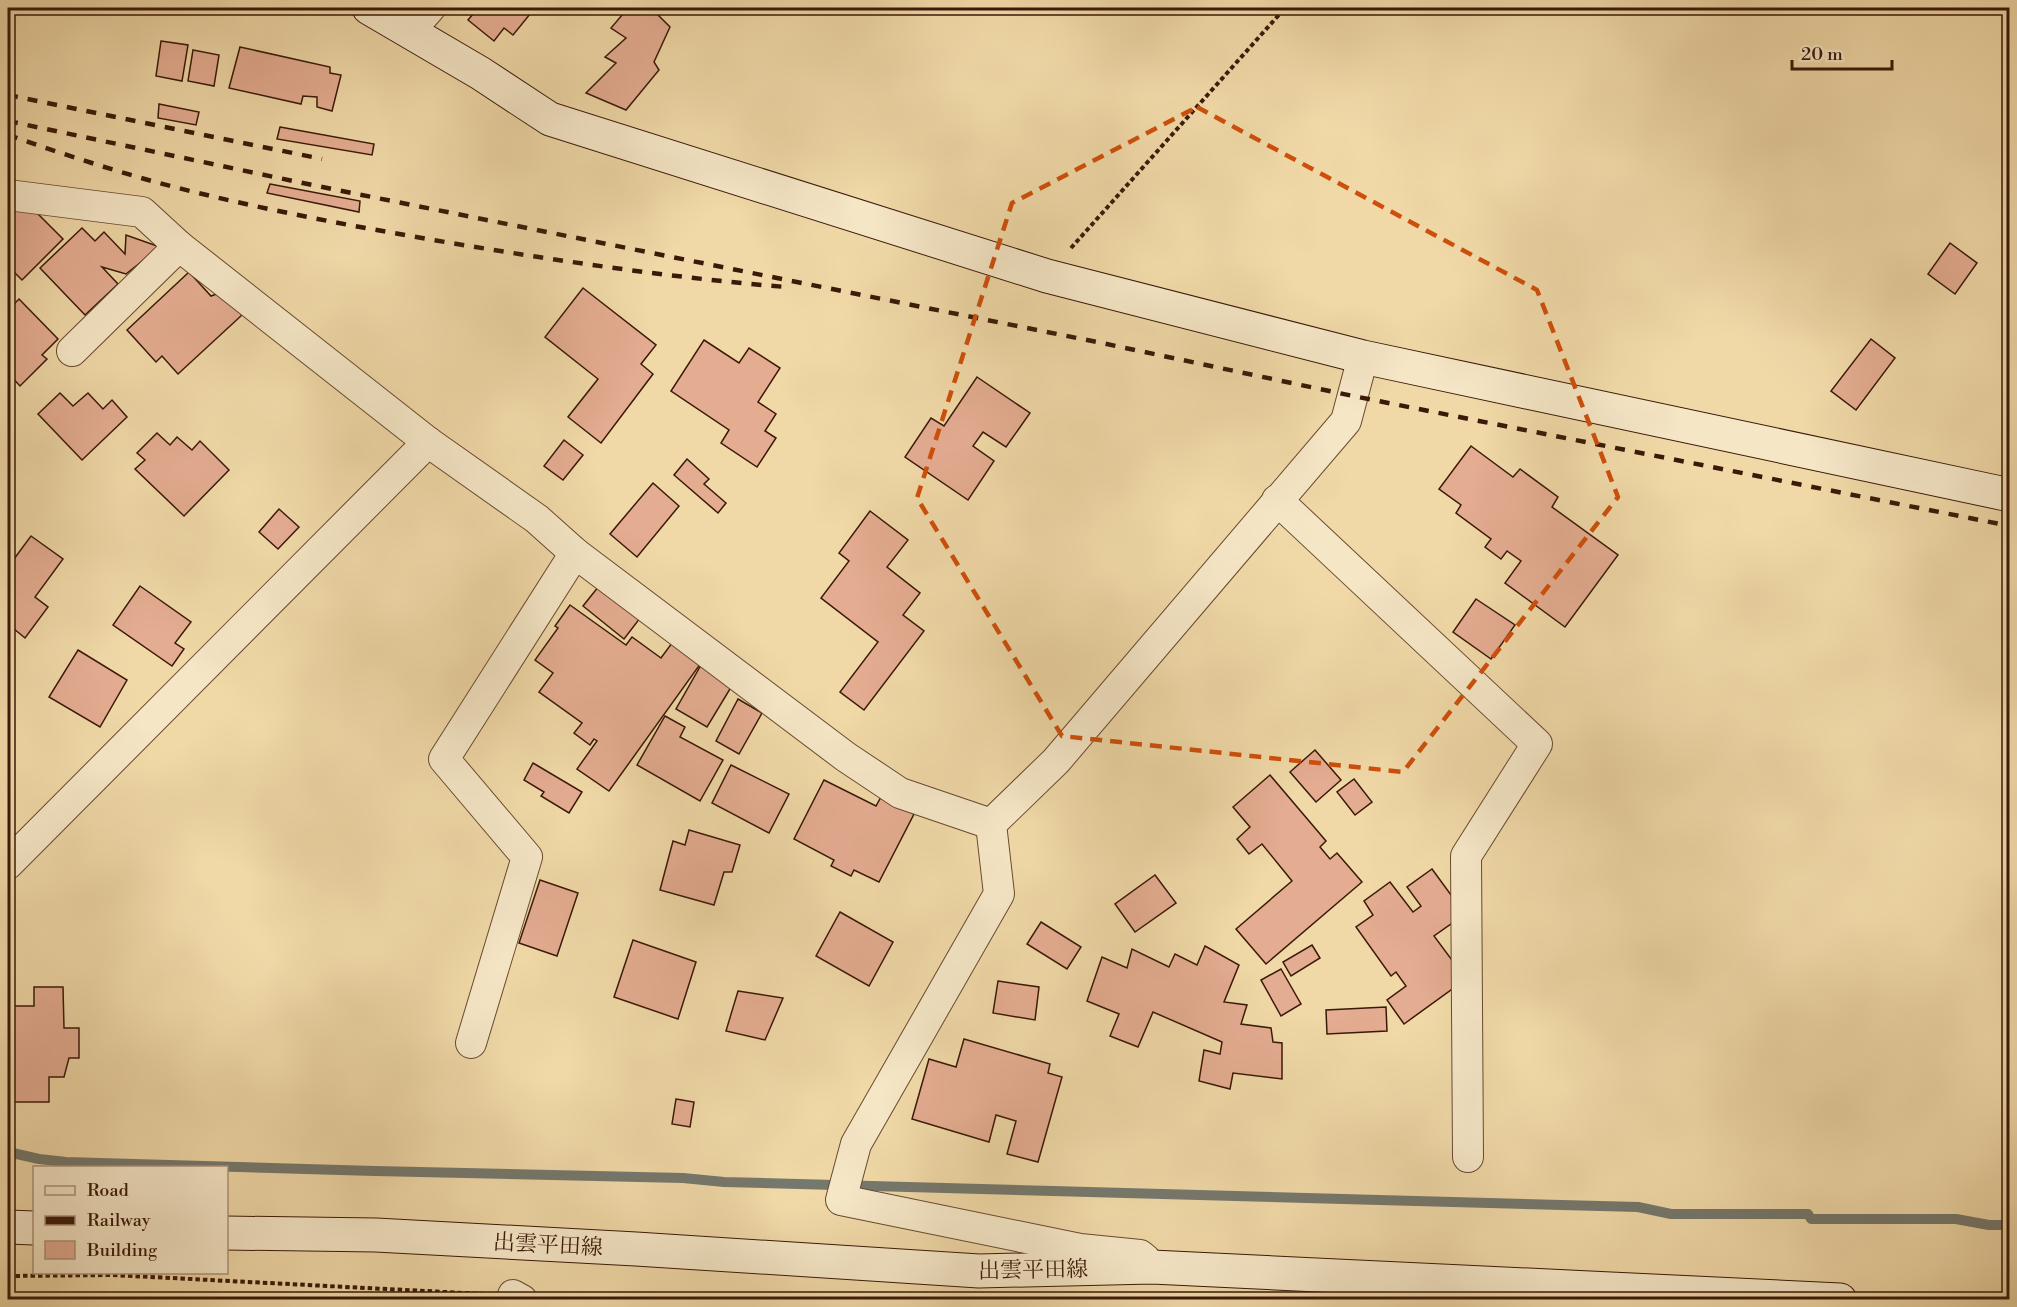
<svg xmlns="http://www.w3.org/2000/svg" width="2017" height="1307" font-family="'Libre Bodoni','Noto Serif JP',serif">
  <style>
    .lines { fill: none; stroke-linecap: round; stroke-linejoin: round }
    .stream { stroke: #75786d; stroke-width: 10 }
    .building { fill: #e4ac91; stroke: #3a1908; stroke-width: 1.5 }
    .street-casing { stroke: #684930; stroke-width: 32 }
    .secondary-casing { stroke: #3a1908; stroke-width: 35 }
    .path { stroke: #3a1908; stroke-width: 4; stroke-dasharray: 4.5 3; stroke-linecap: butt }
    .street { stroke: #f5e6c6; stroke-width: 30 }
    .secondary { stroke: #f5e6c6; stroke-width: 33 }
    .rail { stroke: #3a1908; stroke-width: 4.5; stroke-dasharray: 10 10; stroke-linecap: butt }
    .marked { fill: none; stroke: #ce4f0b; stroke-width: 4.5; stroke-dasharray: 12 8; stroke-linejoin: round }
    .labels { text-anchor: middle; stroke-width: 4.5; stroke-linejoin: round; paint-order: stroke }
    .street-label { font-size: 22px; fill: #3a1908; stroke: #f5e6c6 }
  </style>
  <rect width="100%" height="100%" fill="#f0d8a7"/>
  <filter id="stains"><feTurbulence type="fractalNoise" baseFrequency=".00333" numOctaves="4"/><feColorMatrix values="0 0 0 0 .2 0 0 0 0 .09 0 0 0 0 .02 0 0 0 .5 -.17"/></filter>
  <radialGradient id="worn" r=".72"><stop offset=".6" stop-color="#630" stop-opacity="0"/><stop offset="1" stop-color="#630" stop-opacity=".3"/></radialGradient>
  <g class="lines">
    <polyline class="stream" points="8,1152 39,1159 66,1162 375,1171 683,1178 724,1182 1638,1207 1671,1214 1808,1214 1811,1219 1956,1219 1989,1225 2010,1225"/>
  </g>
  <g class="building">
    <polygon points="478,8 535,8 513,35 504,28 494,41 468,20"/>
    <polygon points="628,8 651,8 670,27 654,62 659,70 626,110 586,93 616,63 605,57 626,38 611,28"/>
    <polygon points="161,41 188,45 182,81 156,76"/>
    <polygon points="240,47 330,67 330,73 341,75 332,111 317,107 317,97 303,96 301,104 229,88"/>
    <polygon points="193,50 219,55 214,86 188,81"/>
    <polygon points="159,104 199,112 196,125 158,118"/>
    <polygon points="280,127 374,144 372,155 277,139"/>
    <polygon points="270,184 360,201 359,212 267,193"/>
    <polygon points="25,201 63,239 22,280 8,266 8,218"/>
    <polygon points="82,228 95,241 104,232 125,254 126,235 160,247 126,274 102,267 118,284 85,315 40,268"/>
    <polygon points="1950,243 1977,263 1955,294 1928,274"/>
    <polygon points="189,272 211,296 222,292 242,315 178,374 162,356 156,362 127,330"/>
    <polygon points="583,288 656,345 641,364 653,374 601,443 568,417 598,379 545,337"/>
    <polygon points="19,299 58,339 42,355 47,359 20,386 8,373 8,310"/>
    <polygon points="1871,339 1895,358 1856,410 1831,391"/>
    <polygon points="704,340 739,363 749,348 780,368 758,402 776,414 765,431 776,438 757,467 721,443 729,430 671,391"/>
    <polygon points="977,377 1030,413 1006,447 983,432 973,446 994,461 968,500 905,457 931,418 944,426"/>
    <polygon points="60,393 73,406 88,393 103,409 112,400 127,417 82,460 38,414"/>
    <polygon points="157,433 170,445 177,437 192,450 200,441 229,470 184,516 135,469 145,460 137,453"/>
    <polygon points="564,440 583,455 563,480 544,466"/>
    <polygon points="1471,446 1513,477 1520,469 1558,497 1552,507 1618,555 1565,627 1505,583 1521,561 1507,551 1501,559 1485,547 1491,539 1456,513 1461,505 1439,489"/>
    <polygon points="687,459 709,479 704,484 726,503 718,513 674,475"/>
    <polygon points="653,483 679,506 637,557 610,534"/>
    <polygon points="279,509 299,527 278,549 259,532"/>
    <polygon points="870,511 908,540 887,567 920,593 903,615 924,631 864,710 840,692 878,642 821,598 849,561 839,553"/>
    <polygon points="31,536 63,559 35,597 48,607 25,638 8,624 8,560 11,563"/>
    <polygon points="603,581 644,613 624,639 583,606"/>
    <polygon points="140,586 191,622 175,643 184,649 172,666 113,625"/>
    <polygon points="1476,599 1515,625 1491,659 1453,632"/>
    <polygon points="570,605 626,645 632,637 661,658 672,643 701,663 609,791 577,769 597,741 594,739 590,745 574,733 582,723 539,692 553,673 535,660 558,628 555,626"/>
    <polygon points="78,650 127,680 100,727 49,697"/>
    <polygon points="701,665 733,684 707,727 676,709"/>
    <polygon points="738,699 762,713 739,754 716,741"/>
    <polygon points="665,716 685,727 680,737 723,760 700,801 637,765"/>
    <polygon points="1315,750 1341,780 1316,802 1290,772"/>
    <polygon points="533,763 582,792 569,813 541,796 544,792 524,780"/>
    <polygon points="731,765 789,794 769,833 712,803"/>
    <polygon points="1270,775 1326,841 1320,847 1330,859 1337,853 1362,882 1266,964 1236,929 1292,881 1262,844 1249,854 1237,839 1250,827 1233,807"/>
    <polygon points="1354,779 1372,802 1355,815 1337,792"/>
    <polygon points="824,780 876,806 881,797 914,814 879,882 854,870 851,876 831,866 834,860 794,839"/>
    <polygon points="689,830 740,845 732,872 724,872 714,905 660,890 673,841 685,845"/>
    <polygon points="1432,869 1465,914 1434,936 1466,979 1404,1024 1387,1000 1406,986 1396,972 1391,976 1356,927 1373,915 1364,901 1390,882 1413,912 1421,906 1407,887"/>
    <polygon points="1155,875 1176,903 1135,932 1115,904"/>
    <polygon points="540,880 578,893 557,956 519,943"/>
    <polygon points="840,912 893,942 869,986 816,956"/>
    <polygon points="1041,922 1081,947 1067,969 1027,944"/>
    <polygon points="633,940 696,962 678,1019 614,997"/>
    <polygon points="1312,945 1320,958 1291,976 1283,962"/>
    <polygon points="1205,946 1239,965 1224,1002 1247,1005 1241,1024 1271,1028 1273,1042 1282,1043 1282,1079 1233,1073 1230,1089 1199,1081 1204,1050 1220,1054 1222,1042 1153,1012 1138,1047 1110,1036 1119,1014 1087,1001 1102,957 1127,968 1132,949 1169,967 1175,954 1197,965"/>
    <polygon points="1281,969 1301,1004 1281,1016 1261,980"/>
    <polygon points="998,981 1039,987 1035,1020 993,1013"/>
    <polygon points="34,987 63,987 64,1028 79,1028 79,1058 69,1058 64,1077 49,1077 49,1102 10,1102 10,1087 8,1087 8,1006 34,1006"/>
    <polygon points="738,991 783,998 765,1040 726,1031"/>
    <polygon points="1386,1007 1387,1031 1327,1034 1326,1010"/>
    <polygon points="964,1039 1050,1064 1048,1073 1062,1077 1038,1162 1007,1154 1016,1121 996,1115 989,1142 912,1119 929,1059 956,1067"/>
    <polygon points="676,1099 694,1102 690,1127 672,1124"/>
  </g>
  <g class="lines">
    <g class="street-casing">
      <g id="street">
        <polyline points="410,31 430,8"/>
        <polyline points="8,195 142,212 179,246 428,442 537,519 575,553 846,757 900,793 991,824"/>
        <polyline points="72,351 179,246"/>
        <polyline points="1277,500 1537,744 1466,856 1468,1157"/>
        <polyline points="8,864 428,442"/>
        <polyline points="471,1043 527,857 444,759 575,553"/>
        <polyline points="1145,1259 1140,1255 1080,1249 841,1200 856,1144 999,894 991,824 1056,761 1346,421 1363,357"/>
        <polyline points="513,1295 522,1300"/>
      </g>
    </g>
    <g class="secondary-casing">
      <g id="secondary">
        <polyline points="369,8 480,73 550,119 1047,276 1363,357 2010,495"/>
        <polyline points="8,1227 34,1228"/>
        <polyline points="226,1233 376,1235 636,1249 979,1271 1152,1267 1840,1300"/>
      </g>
    </g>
    <g class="path">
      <polyline points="1071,248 1285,8"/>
      <polyline points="8,1276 112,1275 484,1294"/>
      <polyline points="551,1297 604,1300"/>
    </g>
    <use href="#street" class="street"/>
    <use href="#secondary" class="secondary"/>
    <g class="rail">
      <polyline points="8,95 322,159"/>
      <polyline points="8,121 317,186 1097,342 1353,396 2010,526"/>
      <path d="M8,135C57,152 108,169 159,183C257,209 357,227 457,244C566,262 675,278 786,287"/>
    </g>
  </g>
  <path class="marked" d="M1197,107L1537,290L1618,497L1403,772L1062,736L917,498L1012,203Z"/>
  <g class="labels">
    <g class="street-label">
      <text transform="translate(548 1244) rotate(3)" y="8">出雲平田線</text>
      <text transform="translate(1033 1269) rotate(-1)" y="8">出雲平田線</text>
    </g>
  </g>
  <rect width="2017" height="1307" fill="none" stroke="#f0d8a7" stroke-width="30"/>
  <rect x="9" y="9" width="1999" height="1289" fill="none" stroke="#3a1908" stroke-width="3"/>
  <rect x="15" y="15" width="1987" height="1277" fill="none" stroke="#3a1908" stroke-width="1.5"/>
  <rect x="33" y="1166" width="195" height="108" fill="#f5e6c6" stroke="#aa947a" stroke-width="1.5"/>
  <rect x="45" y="1186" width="30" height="9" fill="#f5e6c6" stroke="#aa947a" stroke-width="1.5"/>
  <text x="87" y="1196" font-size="18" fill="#3a1908">Road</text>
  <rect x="45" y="1216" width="30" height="9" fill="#3a1908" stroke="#aa947a" stroke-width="1.5"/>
  <text x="87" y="1226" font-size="18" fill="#3a1908">Railway</text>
  <rect x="45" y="1241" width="30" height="18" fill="#e4ac91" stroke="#aa947a" stroke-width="1.5"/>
  <text x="87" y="1256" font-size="18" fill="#3a1908">Building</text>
  <path d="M1792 60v9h100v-9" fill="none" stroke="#3a1908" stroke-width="3"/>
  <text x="1801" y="60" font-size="18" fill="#3a1908" stroke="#f5e6c6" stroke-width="4.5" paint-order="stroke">20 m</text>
  <rect width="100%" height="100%" filter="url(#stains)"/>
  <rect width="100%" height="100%" fill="url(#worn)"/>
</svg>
